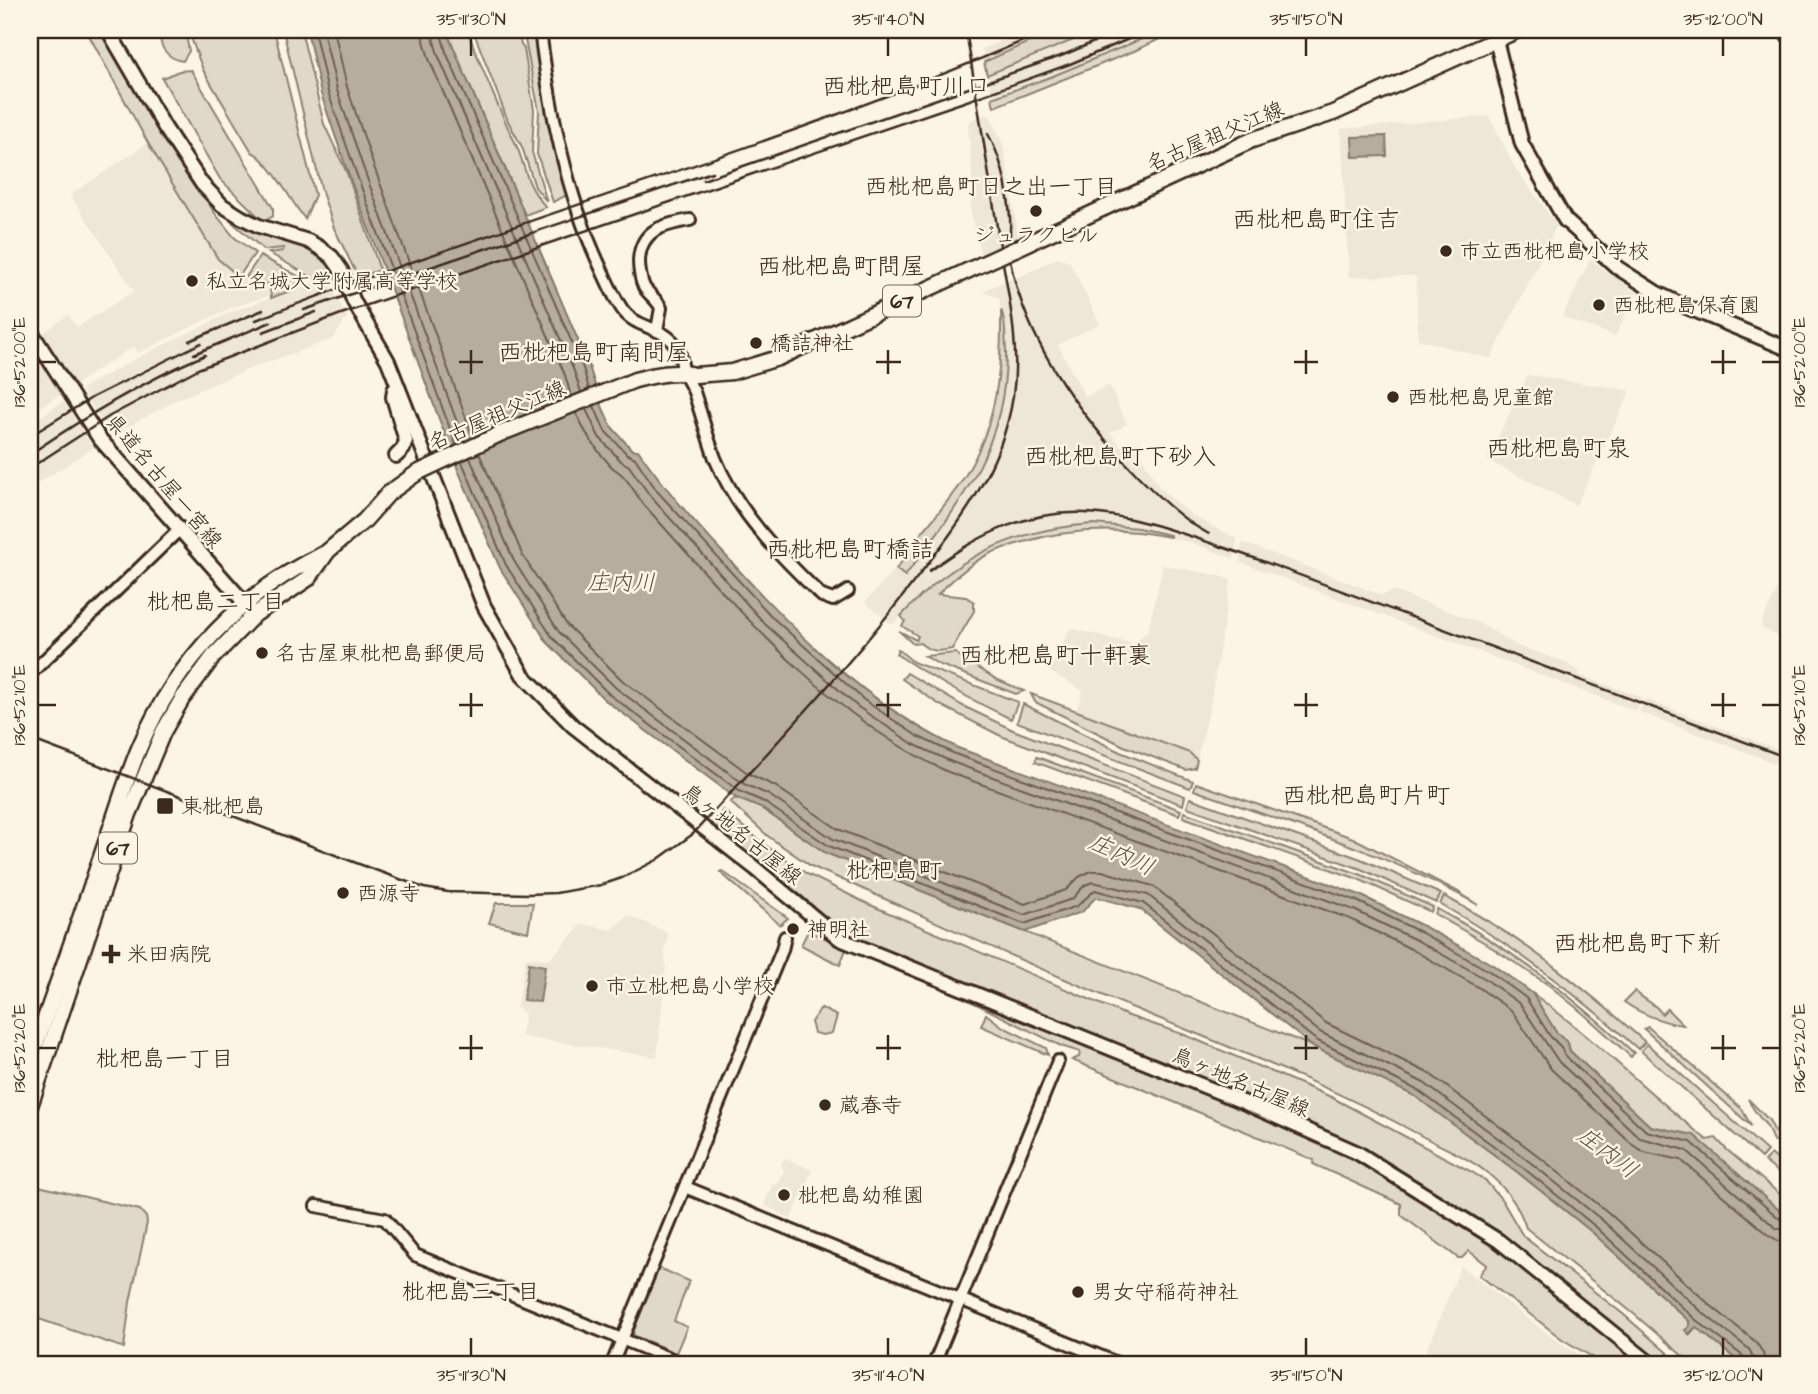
<svg xmlns="http://www.w3.org/2000/svg" width="1818" height="1394" font-family="'Architects Daughter','Klee One',sans-serif">
  <style>
    .built { fill: #eee6d6 }
    .green { fill: #e0d8c8; stroke: #8e8173; stroke-width: 2 }
    .water { fill: #b7ad9e; stroke: #85796b; stroke-width: 2 }
    .lines { fill: none; stroke-linecap: round; stroke-linejoin: round }
    .shore { stroke: #6d5e51; stroke-width: 2 }
    .stream { stroke: #85796b; stroke-width: 2.5 }
    .tertiary-casing { stroke: #3b2a1e; stroke-width: 16 }
    .secondary-casing { stroke: #3b2a1e; stroke-width: 18 }
    .primary-casing { stroke: #3b2a1e; stroke-width: 19 }
    .tertiary { stroke: #fcf5e5; stroke-width: 10 }
    .secondary { stroke: #fcf5e5; stroke-width: 12 }
    .primary { stroke: #fcf5e5; stroke-width: 14 }
    .rail { stroke: #3b2a1e; stroke-width: 2.5 }
    .primary-bridge-casing { stroke: #3b2a1e; stroke-width: 19; stroke-linecap: butt }
    .primary-bridge { stroke: #fcf5e5; stroke-width: 14 }
    .ticks { fill: none; stroke: #3b2a1e; stroke-width: 2.5 }
    .poi-dot { fill: #3b2a1e; stroke: #fcf5e5; stroke-width: 2.5 }
    .labels { text-anchor: middle; stroke-width: 5; stroke-linejoin: round; paint-order: stroke }
    .shield { fill: #fcf5e5; stroke: #75675a; stroke-width: 2 }
    .shield-label { font-size: 19px; font-weight: bold; fill: #3b2a1e }
    .street-label { font-size: 21px; fill: #3b2a1e; stroke: #fcf5e5 }
    .poi-label { font-size: 21px; fill: #3b2a1e; stroke: #fcf5e5; text-anchor: start }
    .neighbourhood-label { font-size: 23px; fill: #3b2a1e; stroke: #fcf5e5 }
    .water-label { font-size: 23px; font-style: italic; fill: #605144; stroke: #fcf5e5 }
    .quarter-label { font-size: 24px; fill: #3b2a1e; stroke: #fcf5e5 }
    .neatline { fill: none; stroke: #3b2a1e; stroke-width: 2.5 }
    .ticks-label { font-size: 18px; text-anchor: middle; fill: #3b2a1e }
  </style>
  <rect width="100%" height="100%" fill="#fcf5e5"/>
  <filter id="ink" filterUnits="userSpaceOnUse"><feTurbulence type="fractalNoise" baseFrequency=".0143" numOctaves="2"/><feDisplacementMap in="SourceGraphic" scale="14" xChannelSelector="R" yChannelSelector="G"/><feConvolveMatrix kernelMatrix="1 2 1 2 8 2 1 2 1" color-interpolation-filters="sRGB"/></filter>
  <g filter="url(#ink)">
    <g class="built">
      <polygon points="1027,30 1179,30 1134,51 994,107 982,49"/>
      <polygon points="986,114 990,116 1003,144 1018,234 1016,242 982,259 970,210 973,191 968,125 971,120"/>
      <polygon points="1489,116 1515,168 1557,225 1491,358 1487,358 1418,339 1416,276 1349,277 1341,129"/>
      <polygon points="148,143 218,259 236,274 270,285 271,295 230,308 138,353 134,346 30,414 30,343 68,315 77,327 134,291 70,195"/>
      <polygon points="1057,258 1070,262 1100,324 1058,345 1085,397 1109,385 1127,424 1110,433 1126,452 1141,440 1141,454 1146,464 1157,484 1167,495 1193,516 1237,539 1234,559 1193,543 1142,531 1098,529 1061,533 989,553 956,576 938,595 905,621 900,617 892,625 865,602 907,555 905,553 965,476 978,449 997,392 1001,366 1000,304 999,298 983,291 1016,276 1017,278"/>
      <polygon points="1590,259 1637,293 1615,336 1562,317"/>
      <polygon points="326,278 347,317 333,339 254,367 178,399 111,436 81,389 135,359 231,312"/>
      <polygon points="1528,375 1629,390 1630,392 1576,505 1487,460"/>
      <polygon points="64,401 93,448 30,488 30,424"/>
      <polygon points="1242,542 1382,595 1394,591 1477,622 1518,646 1563,661 1580,672 1579,675 1641,697 1636,711 1240,562"/>
      <polygon points="1163,565 1217,575 1231,580 1209,711 1197,760 1190,753 1076,711 1083,691 1049,671 1070,628 1134,644 1148,630"/>
      <polygon points="1788,566 1788,641 1762,628 1761,624"/>
      <polygon points="1645,699 1788,753 1788,768 1639,712"/>
      <polygon points="628,915 666,932 668,936 664,951 666,965 657,1057 524,1037 521,1034 525,1014 517,1007 526,957 550,959 582,924 611,930"/>
      <polygon points="784,1158 812,1170 791,1219 764,1205 772,1185 778,1184 784,1170 781,1166"/>
      <polygon points="1461,1266 1554,1339 1595,1364 1421,1364"/>
    </g>
    <g class="green">
      <polygon points="86,30 103,30 214,212 234,237 255,253 240,275 236,274 218,259 148,143"/>
      <path d="M162,30H181L187,40L189,51L183,61C168,59 156,46 162,30Z"/>
      <path d="M188,30H274L315,195L305,219C292,203 270,160 252,152L203,70Z"/>
      <polygon points="283,30 301,30 324,124 347,173 380,270 358,277 334,228 322,192"/>
      <path d="M446,30H467C482,67 496,104 514,140C527,167 523,182 546,207L525,215Z"/>
      <polygon points="473,30 518,30 521,45 524,49 534,110 532,152 547,202 535,187 522,147 508,121"/>
      <polygon points="523,30 532,30 538,46 569,194 553,202 537,154 539,111"/>
      <polygon points="1056,30 1098,30 987,75 984,62"/>
      <polygon points="1163,30 1179,30 1134,51 994,107 992,98 1053,76"/>
      <polygon points="191,70 273,208 273,216 264,222 220,179 162,78 179,71"/>
      <polygon points="232,222 303,245 319,255 336,273 318,281 269,253 283,251 284,248 264,250"/>
      <polygon points="260,256 300,277 295,289 271,298 270,285 246,277"/>
      <path d="M1001,310C1006,319 1005,338 1006,351C1007,447 960,503 905,576L896,569L907,555L905,553C925,528 948,504 965,476C997,424 1002,369 1001,310Z"/>
      <path d="M1093,524L1138,528L1170,535V537C1119,527 1070,528 1020,543C1010,546 999,549 989,554C970,563 953,579 938,594L966,597L974,602V611L952,649C939,652 930,652 920,643L913,644L899,631L916,640L918,636L902,626L905,621L901,616C954,558 1013,529 1093,524Z"/>
      <path d="M898,649L913,662L1018,702L1011,719C971,700 933,679 896,654Z"/>
      <polygon points="955,653 996,679 1024,691 1016,694 938,664 925,656"/>
      <polygon points="907,673 963,706 1013,730 1185,796 1183,805 1001,736 940,705 902,679"/>
      <polygon points="1031,694 1190,753 1197,760 1195,768 1186,770 1124,746 1035,702"/>
      <polygon points="1023,704 1120,752 1193,781 1190,788 1017,722"/>
      <polygon points="1037,757 1181,810 1179,815 1035,762"/>
      <path d="M1196,783L1353,838L1457,891L1478,905C1389,854 1290,824 1194,790Z"/>
      <path d="M736,798L761,808L826,853L1312,1046L1415,1096L1516,1171L1592,1232L1689,1321L1690,1334L1696,1327L1742,1364H1692L1634,1314L1526,1228C1520,1208 1507,1190 1491,1176C1471,1158 1441,1147 1418,1134C1325,1083 1228,1047 1131,1007C1023,963 918,913 811,866L769,837L730,802Z"/>
      <polygon points="1190,798 1361,859 1441,894 1436,903 1361,869 1187,807"/>
      <polygon points="723,810 765,845 807,874 868,904 1126,1015 1185,1035 1331,1097 1472,1172 1486,1181 1502,1200 1523,1236 1623,1314 1680,1364 1661,1364 1503,1236 1457,1206 1355,1145 1246,1096 1116,1047 839,934 803,897 761,867 712,824"/>
      <polygon points="1184,812 1362,875 1433,907 1431,912 1358,879 1183,817"/>
      <polygon points="722,871 788,918 780,925 720,872"/>
      <path d="M1444,896C1521,937 1580,984 1645,1042L1638,1049C1576,993 1513,945 1440,904Z"/>
      <polygon points="496,903 533,903 528,932 489,923"/>
      <path d="M1437,909C1512,949 1572,996 1634,1053L1631,1057L1585,1015L1550,986L1485,943L1435,914Z"/>
      <polygon points="808,931 847,947 840,965 801,945"/>
      <path d="M1635,991C1644,1001 1655,1002 1662,1014L1667,1009L1683,1025C1664,1023 1639,1013 1624,1002Z"/>
      <polygon points="954,993 1242,1108 1351,1156 1453,1215 1613,1337 1644,1364 1604,1364 1562,1339 1479,1275 1487,1265 1469,1251 1462,1258 1458,1258 1401,1215 1401,1204 1313,1164 1314,1160 1072,1060 1079,1057 1080,1052 1061,1046"/>
      <path d="M1532,993C1594,1038 1647,1092 1707,1140L1716,1138L1726,1149L1788,1201V1218L1694,1136L1650,1126L1570,1051L1568,1043L1556,1032Z"/>
      <polygon points="821,1008 837,1016 832,1033 823,1035 814,1033 811,1022"/>
      <polygon points="986,1014 1003,1027 1046,1048 1048,1055 981,1026"/>
      <polygon points="1648,1027 1742,1109 1751,1126 1644,1029"/>
      <polygon points="1647,1044 1767,1151 1761,1158 1641,1051"/>
      <path d="M1748,1099L1769,1120L1775,1132L1788,1119V1125L1774,1142C1770,1137 1770,1130 1766,1125C1759,1117 1752,1109 1748,1099Z"/>
      <polygon points="1771,1154 1788,1169 1788,1181 1764,1161"/>
      <polygon points="30,1184 140,1210 146,1217 147,1223 130,1302 124,1348 30,1316"/>
      <polygon points="659,1268 689,1281 674,1321 687,1327 676,1353 635,1336 633,1333"/>
    </g>
    <g class="water">
      <path d="M307,30H446L589,366L601,404L611,426L632,450H638C664,488 694,522 726,556C794,632 865,703 958,748L1360,895L1425,927L1493,965L1532,993L1556,1032L1568,1043L1570,1051L1650,1126L1694,1135L1788,1218V1364H1742L1696,1327L1689,1334L1685,1330L1689,1327V1321L1592,1232L1516,1171L1415,1096L1312,1046L1140,909L1096,897L1082,912L1025,932L826,853L761,808L736,798L605,700L547,642L500,568L458,470L348,173L321,94Z"/>
      <polygon points="1386,136 1387,156 1353,157 1352,137"/>
      <polygon points="529,963 545,966 540,1002 523,1000"/>
    </g>
    <g class="lines">
      <g class="shore">
        <polyline points="314,30 328,92 355,170 456,445"/>
        <polyline points="323,30 337,90 363,167 464,441"/>
        <polyline points="334,30 347,87 373,164 473,437"/>
        <polyline points="421,30 429,59 565,375 571,396"/>
        <polyline points="431,30 438,55 574,371 581,392"/>
        <polyline points="440,30 446,52 583,368 589,389"/>
        <polyline points="594,406 605,431 627,454 635,458 657,491 773,618 864,700 917,736 955,754 1357,901 1422,933 1489,971 1526,998 1550,1036 1561,1047 1565,1056 1646,1131 1691,1142 1781,1220 1788,1222"/>
        <polyline points="586,409 599,437 621,461 629,466 651,497 766,625 858,707 913,744 952,762 1354,910 1418,941 1484,978 1520,1004 1559,1062 1640,1138 1686,1150 1776,1228 1788,1231"/>
        <path d="M576,413C585,434 595,449 611,466C615,470 620,472 623,476C632,485 637,497 645,506C735,606 824,714 948,772L1350,919L1413,950L1478,987L1512,1011L1551,1069L1634,1146L1644,1152L1681,1160L1770,1236L1779,1241L1788,1242"/>
        <polyline points="479,453 523,556 567,625 622,680 749,774 775,786 838,829 1025,904 1066,890 1079,877 1091,871 1102,871 1153,886 1326,1023 1430,1074 1532,1151 1609,1213 1710,1305 1756,1342 1763,1353 1765,1364"/>
        <polyline points="470,458 514,561 559,632 616,688 744,784 769,795 833,839 1024,915 1072,899 1085,885 1093,882 1148,895 1320,1032 1424,1083 1526,1159 1602,1220 1703,1313 1749,1349 1753,1357 1754,1364"/>
        <polyline points="462,462 506,565 552,637 610,695 739,791 764,802 829,846 1024,924 1077,906 1095,890 1143,903 1316,1040 1419,1091 1521,1166 1596,1227 1696,1320 1743,1356 1745,1364"/>
      </g>
      <polyline class="stream" points="31,1146 36,1162 34,1172"/>
      <g class="tertiary-casing">
        <g id="tertiary">
          <path d="M540,30C550,110 566,193 600,266C607,281 613,296 622,309C635,329 664,326 677,347C682,355 681,365 684,373C687,379 691,385 694,392C701,413 707,436 715,458C737,512 780,556 822,596L833,600L848,591"/>
          <polyline points="1784,30 1788,37"/>
          <path d="M657,330L661,308C657,299 649,295 644,287C640,278 639,269 639,260C641,228 665,225 690,220"/>
          <polyline points="30,674 179,530"/>
          <polyline points="685,1187 1119,1364"/>
          <polyline points="316,1206 385,1219 415,1255 683,1364"/>
          <polyline points="612,1364 782,950 785,937"/>
          <polyline points="934,1364 1058,1061"/>
        </g>
      </g>
      <g class="secondary-casing">
        <g id="secondary">
          <polyline points="108,30 165,128 202,184 222,205 241,217 259,226 308,241 320,248 332,257 341,270 354,302 388,361 484,606 523,675 573,726 756,869 840,939 1243,1102 1358,1153 1499,1241 1651,1364"/>
          <polyline points="1491,30 1496,40 1522,144 1565,220 1618,268 1657,293 1684,306 1788,349"/>
          <polyline points="30,330 99,438 250,609"/>
          <polyline points="394,390 393,397 406,441 403,449 396,456"/>
        </g>
      </g>
      <g class="primary-casing">
        <g id="primary">
          <polyline points="1104,208 1252,140 1333,113 1518,30"/>
          <path d="M635,380C654,375 676,370 695,375"/>
          <path d="M30,1061C53,996 76,931 98,866C112,826 124,784 140,746C177,660 243,591 327,552"/>
          <polyline points="30,1106 129,814 163,732 182,699 213,657 254,615 309,578 328,551 365,520 389,493 417,473"/>
        </g>
      </g>
      <use href="#tertiary" class="tertiary"/>
      <use href="#secondary" class="secondary"/>
      <use href="#primary" class="primary"/>
      <g class="rail">
        <path d="M988,134C1002,159 1008,189 1010,217C1011,232 1008,249 1011,265C1028,346 1082,418 1139,477C1160,498 1182,520 1209,534"/>
        <polyline points="703,180 1061,56 1122,30"/>
        <polyline points="304,310 712,172"/>
        <path d="M256,320C518,217 790,144 1048,30"/>
        <polyline points="263,332 316,312"/>
        <polyline points="189,341 263,310"/>
        <polyline points="194,354 271,322"/>
        <polyline points="30,436 93,397 201,343"/>
        <path d="M30,454C85,417 143,381 205,355"/>
        <polyline points="30,468 110,416 198,369 341,314 964,102 1070,64 1150,30"/>
        <path d="M929,571C1052,479 1123,513 1254,558L1788,758"/>
        <path d="M30,739L359,864L424,888L448,892L528,894L556,893L601,885L622,878L657,860L693,834C766,754 842,675 909,588C954,530 1002,472 1013,396C1021,341 1006,287 998,233C987,166 977,98 966,30"/>
      </g>
      <g class="primary-bridge-casing">
        <g id="primary-bridge">
          <polyline points="695,375 732,372 778,358 1104,208"/>
          <polyline points="417,473 502,433 635,380"/>
        </g>
      </g>
      <use href="#primary-bridge" class="primary-bridge"/>
    </g>
  </g>
  <path class="ticks" d="M471,38V56M888,38V56M1306,38V56M1723,38V56M471,350V374M888,350V374M1306,350V374M1723,350V374M38,362H56M459,362H483M876,362H901M1294,362H1318M1711,362H1736M1762,362H1780M471,693V717M888,693V717M1306,693V717M1723,693V717M38,705H56M459,705H483M876,705H901M1294,705H1318M1711,705H1736M1762,705H1780M471,1035V1060M888,1035V1060M1306,1035V1060M1723,1035V1060M38,1048H56M459,1048H483M876,1048H901M1294,1048H1318M1711,1048H1736M1762,1048H1780M471,1338V1356M888,1338V1356M1306,1338V1356M1723,1338V1356"/>
  <g class="poi-dot">
    <circle cx="1036" cy="211" r="7"/>
    <circle cx="1446" cy="251" r="7"/>
    <circle cx="192" cy="281" r="7"/>
    <circle cx="1599" cy="305" r="7"/>
    <circle cx="756" cy="343" r="7"/>
    <circle cx="1393" cy="397" r="7"/>
    <circle cx="262" cy="653" r="7"/>
    <rect x="156" y="797" width="18" height="18" rx="3.5"/>
    <circle cx="343" cy="893" r="7"/>
    <circle cx="793" cy="929" r="7"/>
    <path d="M107.5 943.5h7v7h7v7h-7v7h-7v-7h-7v-7h7z"/>
    <circle cx="592" cy="986" r="7"/>
    <circle cx="825" cy="1105" r="7"/>
    <circle cx="784" cy="1195" r="7"/>
    <circle cx="1078" cy="1292" r="7"/>
  </g>
  <g class="labels">
    <g class="shield">
      <rect x="883" y="285.5" width="38" height="31" rx="5"/>
      <rect x="99" y="832.5" width="38" height="31" rx="5"/>
    </g>
    <g class="shield-label">
      <text x="902" y="308">67</text>
      <text x="118" y="855">67</text>
    </g>
    <g class="street-label">
      <text transform="translate(1215 136) rotate(-23)" y="7">名古屋祖父江線</text>
      <text transform="translate(497 415) rotate(-23)" y="7">名古屋祖父江線</text>
      <text transform="translate(164 481) rotate(50)" y="7">県道名古屋一宮線</text>
      <text transform="translate(742 834) rotate(39)" y="7">鳥ヶ地名古屋線</text>
      <text transform="translate(1241 1082) rotate(23)" y="7">鳥ヶ地名古屋線</text>
    </g>
    <g class="poi-label">
      <text x="1036" y="242" text-anchor="middle">ジュラクビル</text>
      <text x="1460" y="258">市立西枇杷島小学校</text>
      <text x="206" y="288">私立名城大学附属高等学校</text>
      <text x="1613" y="312">西枇杷島保育園</text>
      <text x="770" y="350">橋詰神社</text>
      <text x="1407" y="404">西枇杷島児童館</text>
      <text x="276" y="660">名古屋東枇杷島郵便局</text>
      <text x="181" y="813">東枇杷島</text>
      <text x="357" y="900">西源寺</text>
      <text x="807" y="936">神明社</text>
      <text x="127" y="961">米田病院</text>
      <text x="606" y="993">市立枇杷島小学校</text>
      <text x="839" y="1112">蔵春寺</text>
      <text x="798" y="1202">枇杷島幼稚園</text>
      <text x="1092" y="1299">男女守稲荷神社</text>
    </g>
    <g class="neighbourhood-label">
      <text x="991" y="194">西枇杷島町日之出一丁目</text>
      <text x="216" y="609">枇杷島二丁目</text>
      <text x="165" y="1066">枇杷島一丁目</text>
      <text x="471" y="1299">枇杷島三丁目</text>
    </g>
    <g class="water-label">
      <text x="621" y="590">庄内川</text>
      <text transform="translate(1122 854) rotate(25)" y="8">庄内川</text>
      <text transform="translate(1608 1152) rotate(37)" y="8">庄内川</text>
    </g>
    <g class="quarter-label">
      <text x="906" y="94">西枇杷島町川口</text>
      <text x="1316" y="227">西枇杷島町住吉</text>
      <text x="841" y="274">西枇杷島町問屋</text>
      <text x="594" y="360">西枇杷島町南問屋</text>
      <text x="1558" y="456">西枇杷島町泉</text>
      <text x="1120" y="464">西枇杷島町下砂入</text>
      <text x="850" y="557">西枇杷島町橋詰</text>
      <text x="1055" y="663">西枇杷島町十軒裏</text>
      <text x="1366" y="803">西枇杷島町片町</text>
      <text x="894" y="878">枇杷島町</text>
      <text x="1637" y="951">西枇杷島町下新</text>
    </g>
  </g>
  <rect width="1818" height="1394" fill="none" stroke="#fcf5e5" stroke-width="77"/>
  <rect x="38" y="38" width="1742" height="1318" class="neatline"/>
  <g class="ticks-label">
    <text x="471" y="25">35°11'30"N</text>
    <text x="888" y="25">35°11'40"N</text>
    <text x="1306" y="25">35°11'50"N</text>
    <text x="1723" y="25">35°12'00"N</text>
    <text transform="translate(1799 362) rotate(-90)" y="6">136°52'00"E</text>
    <text transform="translate(19 362) rotate(-90)" y="6">136°52'00"E</text>
    <text transform="translate(1799 705) rotate(-90)" y="6">136°52'10"E</text>
    <text transform="translate(19 705) rotate(-90)" y="6">136°52'10"E</text>
    <text transform="translate(1799 1048) rotate(-90)" y="6">136°52'20"E</text>
    <text transform="translate(19 1048) rotate(-90)" y="6">136°52'20"E</text>
    <text x="471" y="1381">35°11'30"N</text>
    <text x="888" y="1381">35°11'40"N</text>
    <text x="1306" y="1381">35°11'50"N</text>
    <text x="1723" y="1381">35°12'00"N</text>
  </g>
</svg>
